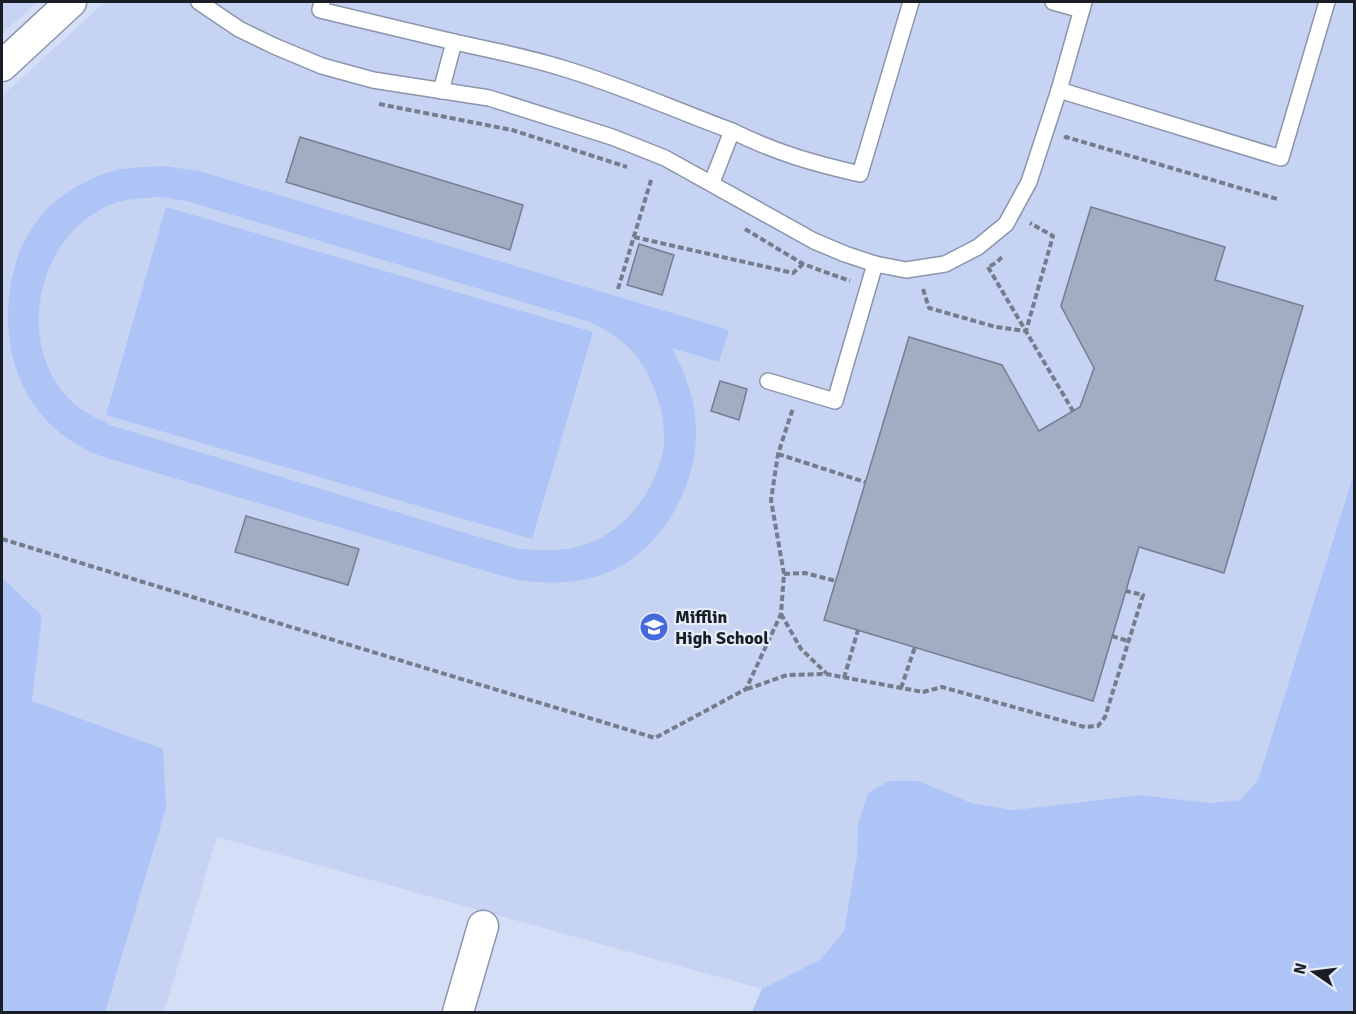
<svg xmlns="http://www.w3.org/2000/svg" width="1356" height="1014" font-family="Signika,sans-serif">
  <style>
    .built { fill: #c6d3f2 }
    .green { fill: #afc4f6; fill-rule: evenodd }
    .building { fill: #a2acc2; stroke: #747e93; stroke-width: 1.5 }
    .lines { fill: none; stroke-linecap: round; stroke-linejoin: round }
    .service-casing { stroke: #8b95ab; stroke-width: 18 }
    .minor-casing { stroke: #8b95ab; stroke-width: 33 }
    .path { stroke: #757d8d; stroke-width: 4; stroke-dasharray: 6 3; stroke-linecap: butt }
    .service { stroke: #fff; stroke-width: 15 }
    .minor { stroke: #fff; stroke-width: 30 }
    .labels { text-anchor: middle; stroke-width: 4.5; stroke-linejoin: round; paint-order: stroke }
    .poi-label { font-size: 18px; font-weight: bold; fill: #191d25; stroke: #e6ecfa; text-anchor: start }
  </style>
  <rect width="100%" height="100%" fill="#d4dff7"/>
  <g class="built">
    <polygon points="2,2 37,2 2,34"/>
    <polygon points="105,2 1354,2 1354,473 1258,780 1240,800 1211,803 1140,795 1013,810 972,803 918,781 868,793 858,824 857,855 844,931 821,959 762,989 217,837 164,1012 2,1012 2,96"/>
  </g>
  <g class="green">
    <path d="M163,166L199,171L729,330L719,362L672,348C687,376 698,408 696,440C693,493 659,551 609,572C577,585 542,585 509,578L97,455C76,445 56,433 42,415C3,369 0,302 21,248C29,232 39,215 53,203C70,189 95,175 117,170C132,167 148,167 163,166ZM162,197L190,202L590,322C605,330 620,338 631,350C652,373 666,412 664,443C660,485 627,530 587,544C563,552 540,551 515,548L110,425C97,418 82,412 71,401C13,344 37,234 112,204C129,198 145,198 162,197Z"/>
    <polygon points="166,207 593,332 532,539 106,415"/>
    <polygon points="1354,473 1354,1012 752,1012 762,989 821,959 844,931 857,855 858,824 868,793 889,781 918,781 972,803 1013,810 1140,795 1211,803 1240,800 1258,780"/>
    <polygon points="2,579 6,581 42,616 32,701 163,749 166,808 105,1012 2,1012"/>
  </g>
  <g class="building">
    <polygon points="300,137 523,205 510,250 286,182"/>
    <polygon points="1091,207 1225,247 1215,280 1303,306 1224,573 1139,547 1093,701 824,620 909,337 1002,365 1039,431 1080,407 1094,368 1061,306"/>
    <polygon points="639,244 674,255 662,295 627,285"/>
    <polygon points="720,381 747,389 739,420 711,411"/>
    <polygon points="246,516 359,549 348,585 235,552"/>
  </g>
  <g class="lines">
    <g class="service-casing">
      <g id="service">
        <polyline points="199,2 239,29 274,46 322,66 373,80 489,98 612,137 665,158 814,241 845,254 875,264 906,270 945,264 978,247 1006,224 1029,182 1059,90 1084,2"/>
        <polyline points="322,2 320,10 454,42 441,91"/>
        <polyline points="1053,2 1082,10"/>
        <path d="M454,42C491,50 527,57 562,68C620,85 675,110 732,131L712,182"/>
        <polyline points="1059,90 1281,158 1327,2"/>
        <path d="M732,131C777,153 812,163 860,174L911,2"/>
        <polyline points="768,381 835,401 875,264"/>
      </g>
    </g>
    <g class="minor-casing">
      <g id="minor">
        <polyline points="2,66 71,2"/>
        <polyline points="458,1012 483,926"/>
      </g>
    </g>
    <g class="path">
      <polyline points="379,104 512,130 627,167"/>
      <polyline points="1065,139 1066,137 1277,199"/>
      <polyline points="745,229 803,264 850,281"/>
      <polyline points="634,237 793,273 803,264"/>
      <polyline points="990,266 996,263 1003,256"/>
      <polyline points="988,267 1073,411"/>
      <polyline points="618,289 652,177"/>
      <polyline points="923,289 929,308 996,327 1026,331 1053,236 1030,223"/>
      <polyline points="778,454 865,482"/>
      <polyline points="2,539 655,738 746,689 781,614 784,574 771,500 778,454 793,408"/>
      <polyline points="784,574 805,573 836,581"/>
      <polyline points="781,614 801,649 826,673"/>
      <polyline points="1112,636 1128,641"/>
      <polyline points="844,678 858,630"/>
      <polyline points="901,688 915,647"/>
      <polyline points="747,689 787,675 826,674 923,692 942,687 1085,727 1098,726 1105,717 1143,595 1126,591"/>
    </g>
    <use href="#service" class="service"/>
    <use href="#minor" class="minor"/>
  </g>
  <defs>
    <g id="school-disc" transform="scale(1.5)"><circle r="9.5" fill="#446adc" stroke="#e6ecfa"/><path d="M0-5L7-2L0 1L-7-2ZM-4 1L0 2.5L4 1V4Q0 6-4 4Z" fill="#fff"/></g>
  </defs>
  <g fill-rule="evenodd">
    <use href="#school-disc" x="654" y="627"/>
  </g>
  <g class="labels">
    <g class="poi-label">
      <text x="675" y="623">Mifflin<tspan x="675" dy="21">High School</tspan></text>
    </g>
  </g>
  <rect width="1356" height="1014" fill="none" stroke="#191d25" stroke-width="6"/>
  <g transform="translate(1314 972) rotate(284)" stroke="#e6ecfa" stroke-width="4.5" paint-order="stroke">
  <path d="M0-4.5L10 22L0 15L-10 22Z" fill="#191d25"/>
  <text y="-9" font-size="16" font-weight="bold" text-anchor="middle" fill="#191d25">N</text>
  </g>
</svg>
